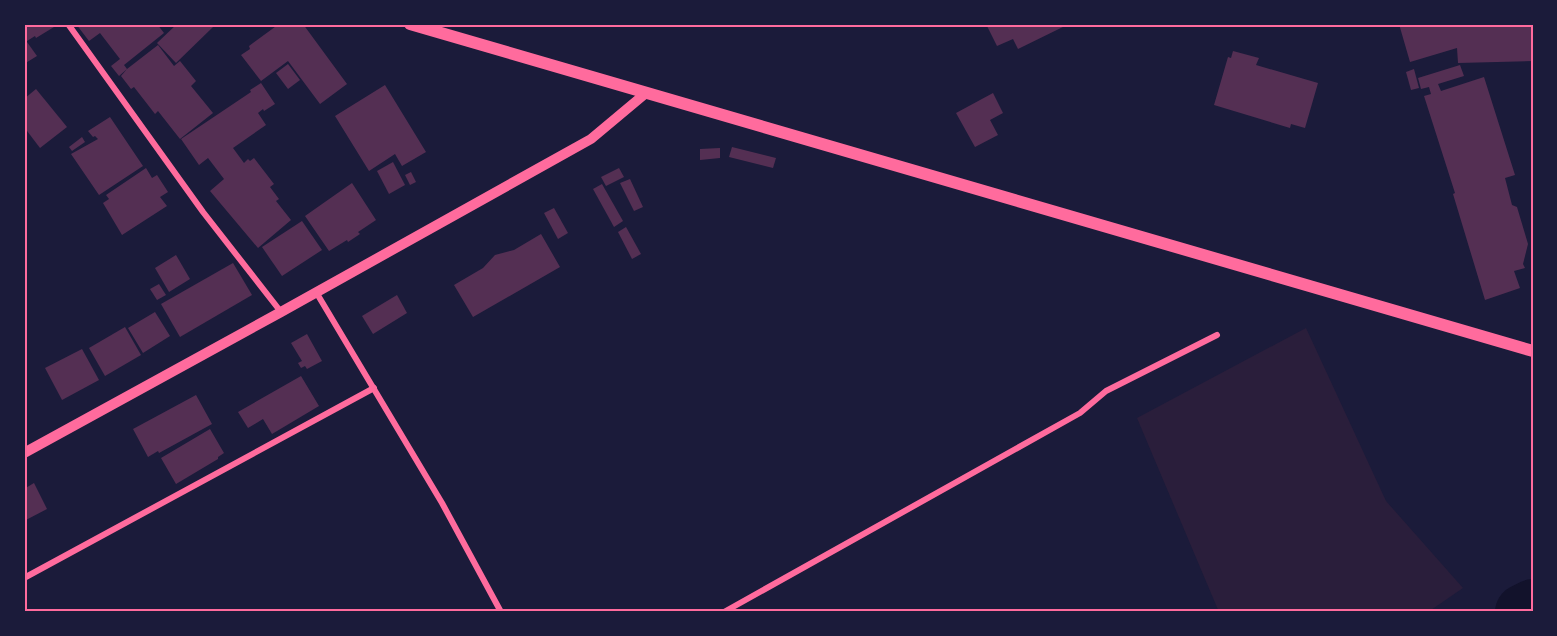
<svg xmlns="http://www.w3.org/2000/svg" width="1557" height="636" font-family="Overpass,sans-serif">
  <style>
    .green { fill: #2a1e3b }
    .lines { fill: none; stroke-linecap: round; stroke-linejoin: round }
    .river { stroke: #12122b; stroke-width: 56 }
    .building { fill: #542f53 }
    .minor { stroke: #ff6b9d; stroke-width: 6 }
    .tertiary { stroke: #ff6b9d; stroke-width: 10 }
    .secondary { stroke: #ff6b9d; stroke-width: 12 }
    .neatline { fill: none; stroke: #ff6b9d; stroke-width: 2 }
  </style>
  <rect width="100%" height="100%" fill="#1b1b3a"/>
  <polygon class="green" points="1306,328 1386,501 1463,588 1428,612 1219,612 1137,418"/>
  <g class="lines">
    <polyline class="river" points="1523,612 1533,607"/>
  </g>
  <g class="building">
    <polygon points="24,24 52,24 54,27 36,38 35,36 27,41 24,39"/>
    <polygon points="76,24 157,24 164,33 124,65 127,69 158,45 174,66 180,61 196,81 191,86 213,113 180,139 158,111 155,114 134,87 131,89 121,76 127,69 119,76 111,66 120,59 100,33 89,41"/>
    <polygon points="177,24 210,24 213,27 176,63 157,43"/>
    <polygon points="279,24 303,24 347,84 320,104 288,61 261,81 241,55 250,49 249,46"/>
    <polygon points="986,24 1069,24 1018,49 1013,39 997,46"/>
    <polygon points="1399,24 1533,24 1533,61 1458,63 1457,48 1410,62"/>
    <polygon points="27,42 37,56 24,64 24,44"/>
    <polygon points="1233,51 1259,58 1256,65 1318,83 1305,128 1291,124 1290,128 1214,105 1228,57 1231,58"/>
    <polygon points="288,64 300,80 288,89 276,73"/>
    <polygon points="1460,65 1464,76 1438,84 1441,91 1484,77 1515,175 1505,178 1512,205 1517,207 1528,244 1523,264 1525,268 1514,271 1520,288 1485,300 1453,194 1455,193 1424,96 1431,94 1429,87 1421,89 1418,78"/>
    <polygon points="1414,69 1419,88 1411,90 1406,72"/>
    <polygon points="261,83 275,104 264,111 263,109 258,113 266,125 233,148 244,163 248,159 250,161 254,158 274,184 270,187 279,199 276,201 291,220 258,248 210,191 224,179 208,158 199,165 181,139 251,92 250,90"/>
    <polygon points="385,85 426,152 402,166 395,154 369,171 335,116"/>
    <polygon points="36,89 67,127 40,148 24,127 24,99"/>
    <polygon points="993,93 1003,113 990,120 998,135 975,147 956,113"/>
    <polygon points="110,117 143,166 99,195 71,154 98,139 95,136 93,137 88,131"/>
    <polygon points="82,137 85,142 72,151 69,147"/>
    <polygon points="732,147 776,158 773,168 729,157"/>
    <polygon points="720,148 720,158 700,160 700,149"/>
    <polygon points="393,162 405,185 389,194 377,171"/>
    <polygon points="146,168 152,178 157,175 168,192 160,197 167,206 122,235 103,203 109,199 106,195"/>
    <polygon points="619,168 624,177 606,186 601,177"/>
    <polygon points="411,172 416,182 410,185 405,175"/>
    <polygon points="630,179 643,207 634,211 620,183"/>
    <polygon points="352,183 376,220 358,232 360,234 348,242 347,240 329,251 305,216"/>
    <polygon points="602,184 623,221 614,227 593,189"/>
    <polygon points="554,208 568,233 558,239 544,213"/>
    <polygon points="302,221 322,250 282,276 262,247"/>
    <polygon points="626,227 641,254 632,259 618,232"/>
    <polygon points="541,234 560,267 473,317 454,285 483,268 495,255 514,250"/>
    <polygon points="176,255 190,279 169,292 155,268"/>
    <polygon points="233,263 252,295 180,337 161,304"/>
    <polygon points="159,284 166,295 157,300 150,289"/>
    <polygon points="397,295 407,313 373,334 362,316"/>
    <polygon points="155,312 170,336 143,353 128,328"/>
    <polygon points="125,327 141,355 105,376 89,348"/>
    <polygon points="307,334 322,361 307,369 305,366 301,368 298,363 302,361 291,343"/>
    <polygon points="82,349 99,380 62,400 45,368"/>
    <polygon points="301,376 319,406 272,434 263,419 248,428 238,412"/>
    <polygon points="196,395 212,424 159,453 158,451 148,457 133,429"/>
    <polygon points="210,429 224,453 218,457 218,459 176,484 161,458"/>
    <polygon points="34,483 47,509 24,521 24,489"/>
  </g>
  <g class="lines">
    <g class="minor">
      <polyline points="68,24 203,212 281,312"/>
      <polyline points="316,292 442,503 501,612"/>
      <polyline points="24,578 374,388"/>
      <polyline points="724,612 1080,413 1106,391 1217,335"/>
    </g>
    <polyline class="tertiary" points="24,453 281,312 591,139 646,93"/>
    <polyline class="secondary" points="410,24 1533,351"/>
  </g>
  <rect width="1557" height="636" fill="none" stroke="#1b1b3a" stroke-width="51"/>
  <rect x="26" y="26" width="1506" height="584" class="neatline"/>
</svg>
